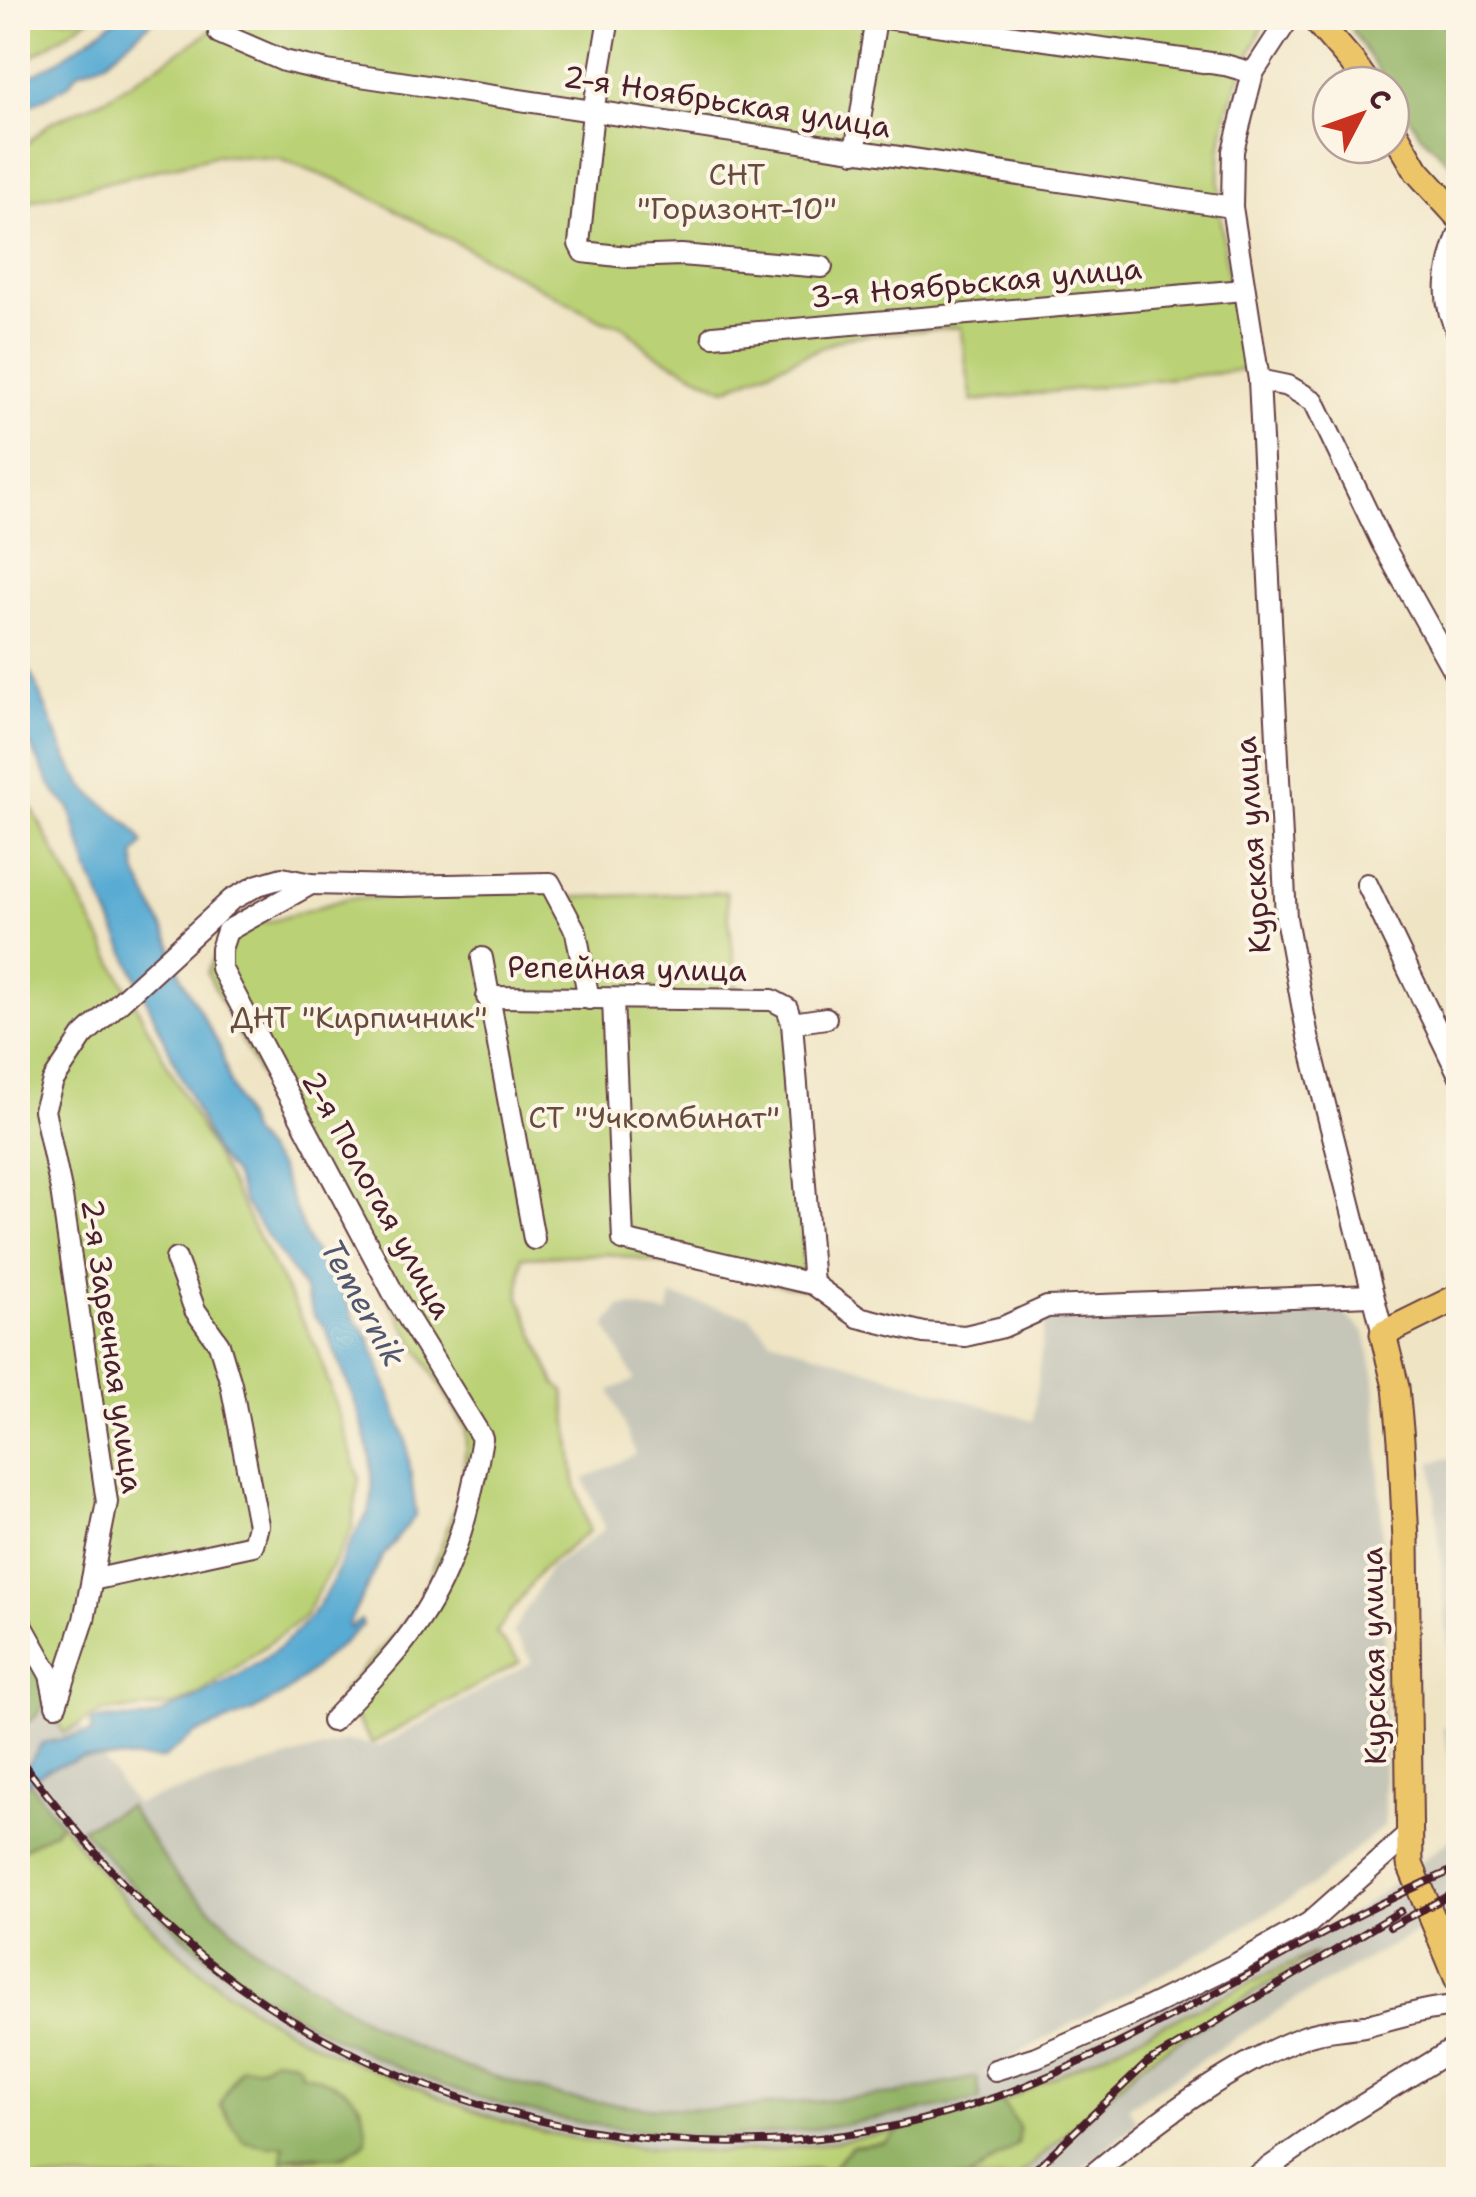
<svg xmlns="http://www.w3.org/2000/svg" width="1476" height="2197" font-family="'Shantell Sans',sans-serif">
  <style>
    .industrial { fill: #c5c5b8 }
    .green { fill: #bad175; stroke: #827850; stroke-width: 2.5; fill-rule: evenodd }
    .forest { fill: #93b366; stroke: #6e6948; stroke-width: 2.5 }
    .water { fill: #58abd3; stroke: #51657f; stroke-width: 2.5 }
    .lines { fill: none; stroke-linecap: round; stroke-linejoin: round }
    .minor-casing { stroke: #633d42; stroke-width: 24 }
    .major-casing { stroke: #633d42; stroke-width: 29 }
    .minor { stroke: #fff; stroke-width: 20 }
    .major { stroke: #edc569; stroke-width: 25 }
    .rail-casing { stroke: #4a1f2b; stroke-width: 8 }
    .rail { stroke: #fcf5e5; stroke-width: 4; stroke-dasharray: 11; stroke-linecap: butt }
    .labels { text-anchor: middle; stroke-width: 8; stroke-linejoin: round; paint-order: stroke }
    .street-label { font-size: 30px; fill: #4a1f2b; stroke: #fcf5e5 }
    .park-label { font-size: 30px; fill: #664c3e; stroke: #fcf5e5 }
    .water-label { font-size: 32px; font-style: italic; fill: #50576e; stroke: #fcf5e5 }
  </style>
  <rect width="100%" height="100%" fill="#fcf5e5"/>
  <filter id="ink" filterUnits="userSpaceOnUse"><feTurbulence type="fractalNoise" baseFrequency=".01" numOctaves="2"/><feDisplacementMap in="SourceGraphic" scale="20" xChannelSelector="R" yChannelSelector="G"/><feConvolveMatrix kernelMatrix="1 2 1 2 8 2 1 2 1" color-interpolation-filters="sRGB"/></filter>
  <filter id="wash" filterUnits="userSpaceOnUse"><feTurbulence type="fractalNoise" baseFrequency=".0048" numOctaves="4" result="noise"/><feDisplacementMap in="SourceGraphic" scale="40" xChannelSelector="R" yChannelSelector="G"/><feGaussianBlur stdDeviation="2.25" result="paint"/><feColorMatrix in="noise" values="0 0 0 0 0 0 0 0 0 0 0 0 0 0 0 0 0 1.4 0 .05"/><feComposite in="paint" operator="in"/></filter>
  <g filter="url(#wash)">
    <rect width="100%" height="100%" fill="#efe4c4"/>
    <g class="industrial">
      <polygon points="672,1296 749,1316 771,1339 1033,1421 1045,1315 1087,1320 1343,1312 1365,1333 1375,1378 1384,1576 1384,1826 1311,1886 1217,1943 982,2074 1020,2074 1357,1911 1458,1833 1458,1926 1417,1932 1382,1951 1296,1999 1128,2107 1137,2123 1070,2179 970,2179 998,2155 730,2179 450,2179 18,1868 18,1628 55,1690 134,1804 346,1741 380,1746 532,1662 513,1632 550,1568 605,1529 584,1479 636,1454 610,1390 635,1380 606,1326 620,1307 631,1306 668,1314"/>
      <polygon points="1458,1456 1458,1799 1443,1727 1455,1726 1432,1462"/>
    </g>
    <g class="green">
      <polygon points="18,18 90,18 18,66"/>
      <path d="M223,18H1266C1253,50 1235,84 1226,118C1208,192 1232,295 1244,370L972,401L960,327L846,337L725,389L651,352L622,325L603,321L350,186L280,159L218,155L31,201L18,223V151L50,123L107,98L205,35Z"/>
      <polygon points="18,782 318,1350 359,1477 352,1529 304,1617 202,1693 173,1706 102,1712 64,1733 18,1659"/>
      <polygon points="551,886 555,898 726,892 738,997 790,999 804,1289 610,1254 522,1257 519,1296 555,1384 564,1391 575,1481 589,1531 541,1570 496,1633 520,1662 372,1743 340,1694 420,1605 463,1485 467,1430 293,1140 207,973 230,925 269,922 348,898 428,897"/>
      <path d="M61,1823C122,1903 199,1981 288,2030C321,2049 357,2063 391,2077C428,2093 466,2109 504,2121C571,2143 666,2153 736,2152C791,2150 846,2141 901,2130L885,2143L851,2147L831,2169H806L753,2179L18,2180V1852L54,1831ZM268,2061H294L300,2066V2073L324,2080L361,2105L366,2131L346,2157L288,2159L284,2144L234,2127L220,2105L238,2070L261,2067Z"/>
      <polygon points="1311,1954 1315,1954 1144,2062 1016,2179 968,2180 1017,2144 1019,2127 1002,2102"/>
    </g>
    <g class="forest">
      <polygon points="1344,18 1437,18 1458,36 1458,171 1420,134"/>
      <path d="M18,1627C36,1662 71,1705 18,1727Z"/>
      <polygon points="29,1782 61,1823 54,1831 18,1852 18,1789"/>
      <path d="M128,1806L177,1877L250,1945L350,2011L410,2045L467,2068L566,2098L642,2107L713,2110L896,2094L977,2077L980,2100C900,2114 820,2132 739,2136C717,2137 693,2134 671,2133C511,2124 365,2066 233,1976C176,1936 126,1880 81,1828Z"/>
      <path d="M273,2058L294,2061L300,2066V2073C340,2082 368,2094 366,2141C329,2175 319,2143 282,2162L284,2145L268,2146L243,2141L220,2105C221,2101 238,2072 241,2067H261Z"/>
      <path d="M1002,2102L1019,2127L1017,2144L968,2179H753C778,2173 804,2170 831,2169L852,2147L885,2143L901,2130Z"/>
    </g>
    <g class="water">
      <polygon points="118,18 156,18 106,61 78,72 68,85 18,112 18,82 55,63"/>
      <path d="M18,653C47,693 54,746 84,786C101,807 136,822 143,844L134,855L137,874L170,942L182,979L220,1047L230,1083L251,1134L279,1168L309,1244L343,1292L353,1317L369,1338L406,1439L416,1515L382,1557L348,1625L350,1628L361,1620L363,1625L288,1691L253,1711L195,1734L162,1759L81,1758L48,1769L18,1789V1768L29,1763L43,1743L92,1733L91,1722C112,1714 139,1724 158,1715C224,1685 295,1654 331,1584C337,1573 341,1561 347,1549C356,1530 371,1517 372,1495C376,1439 345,1379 325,1327L314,1316L305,1290L244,1202L235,1177L215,1152L88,869L70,808L54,791L18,721Z"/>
    </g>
  </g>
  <g filter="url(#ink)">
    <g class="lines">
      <g class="minor-casing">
        <g id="minor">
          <polyline points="609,18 593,112 579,244 583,252 627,257 681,255 822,267"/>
          <polyline points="886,18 1225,65 1253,73"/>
          <polyline points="1289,18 1253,73 1233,151 1232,207 1259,380 1286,918 1308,1037 1383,1334"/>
          <polyline points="219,33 284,61 327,71 1232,207"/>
          <polyline points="855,152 876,18"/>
          <path d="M1458,236C1446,269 1440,301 1458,333"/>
          <polyline points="713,336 1244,290"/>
          <polyline points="1259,380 1288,386 1314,401 1382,543 1458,679"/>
          <path d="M311,884L227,931L221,949V968L397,1300L482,1438C471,1503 456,1566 419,1621C395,1658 362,1689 332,1721"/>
          <polyline points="1367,884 1458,1073"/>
          <polyline points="482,958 534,1239"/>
          <polyline points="487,997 772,1000 787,1008 792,1023 813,1284"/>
          <polyline points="613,1000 623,1240 813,1284 858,1317 924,1333 965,1336 1003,1327 1047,1307 1372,1295"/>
          <polyline points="792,1023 826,1018"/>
          <polyline points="92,1580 253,1545 258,1525 231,1384 219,1344 195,1310 176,1259"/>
          <polyline points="18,1618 50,1675 55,1699"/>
          <polyline points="56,1705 84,1620 107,1502 61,1190 44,1110 53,1081 83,1036 231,900 258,885 282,878 311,884 399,886 550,883 576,932 589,999"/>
          <polyline points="995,2070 1036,2057 1130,2016 1236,1964 1309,1923 1408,1835"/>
          <path d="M1086,2180C1149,2127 1230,2064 1306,2036C1325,2029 1348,2030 1368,2025C1398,2017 1427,2008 1458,2006"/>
          <polyline points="1251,2180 1324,2129 1458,2046"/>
        </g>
      </g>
      <g class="major-casing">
        <g id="major">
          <polyline points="1314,18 1352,62 1368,85"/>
          <polyline points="1391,126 1417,171 1458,216"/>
          <polyline points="1458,1297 1383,1334 1396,1387 1401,1440 1406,1540 1410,1864 1458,1980"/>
        </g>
      </g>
      <use href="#minor" class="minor"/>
      <use href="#major" class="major"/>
      <g class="rail-casing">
        <g id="rail">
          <path d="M18,1757C75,1831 133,1902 207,1961C422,2133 735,2193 996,2097C1157,2038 1300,1935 1458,1868"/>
          <polyline points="1390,1927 1458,1891"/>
          <polyline points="1024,2180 1146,2064 1401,1911"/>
        </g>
      </g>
      <use href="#rail" class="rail"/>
    </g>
  </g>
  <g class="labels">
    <g class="street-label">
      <text transform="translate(727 102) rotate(9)" y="10">2-я Ноябрьская улица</text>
      <text transform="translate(976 283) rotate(-5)" y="10">3-я Ноябрьская улица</text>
      <text transform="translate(1253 845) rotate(-94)" y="10">Курская улица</text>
      <text transform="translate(627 969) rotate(1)" y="10">Репейная улица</text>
      <text transform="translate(377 1195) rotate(61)" y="10">2-я Пологая улица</text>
      <text transform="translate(112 1346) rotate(82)" y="10">2-я Заречная улица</text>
      <text transform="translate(1374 1656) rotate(-91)" y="10">Курская улица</text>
    </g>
    <g class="park-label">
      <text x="737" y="185">СНТ<tspan x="737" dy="34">"Горизонт-10"</tspan></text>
      <text x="359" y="1028">ДНТ "Кирпичник"</text>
      <text x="654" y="1128">СТ "Учкомбинат"</text>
    </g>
    <g class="water-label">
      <text transform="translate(363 1303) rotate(61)" y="11">Temernik</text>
    </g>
  </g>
  <rect width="1476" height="2197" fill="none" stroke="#fcf5e5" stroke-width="60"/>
  <g transform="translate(1361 115) rotate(49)"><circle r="48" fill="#fcf5e5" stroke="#b59f9b" stroke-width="2.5"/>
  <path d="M0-8L18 38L0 25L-18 38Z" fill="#c8321e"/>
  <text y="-15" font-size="28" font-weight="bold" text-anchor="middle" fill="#4a1f2b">С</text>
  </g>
</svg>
